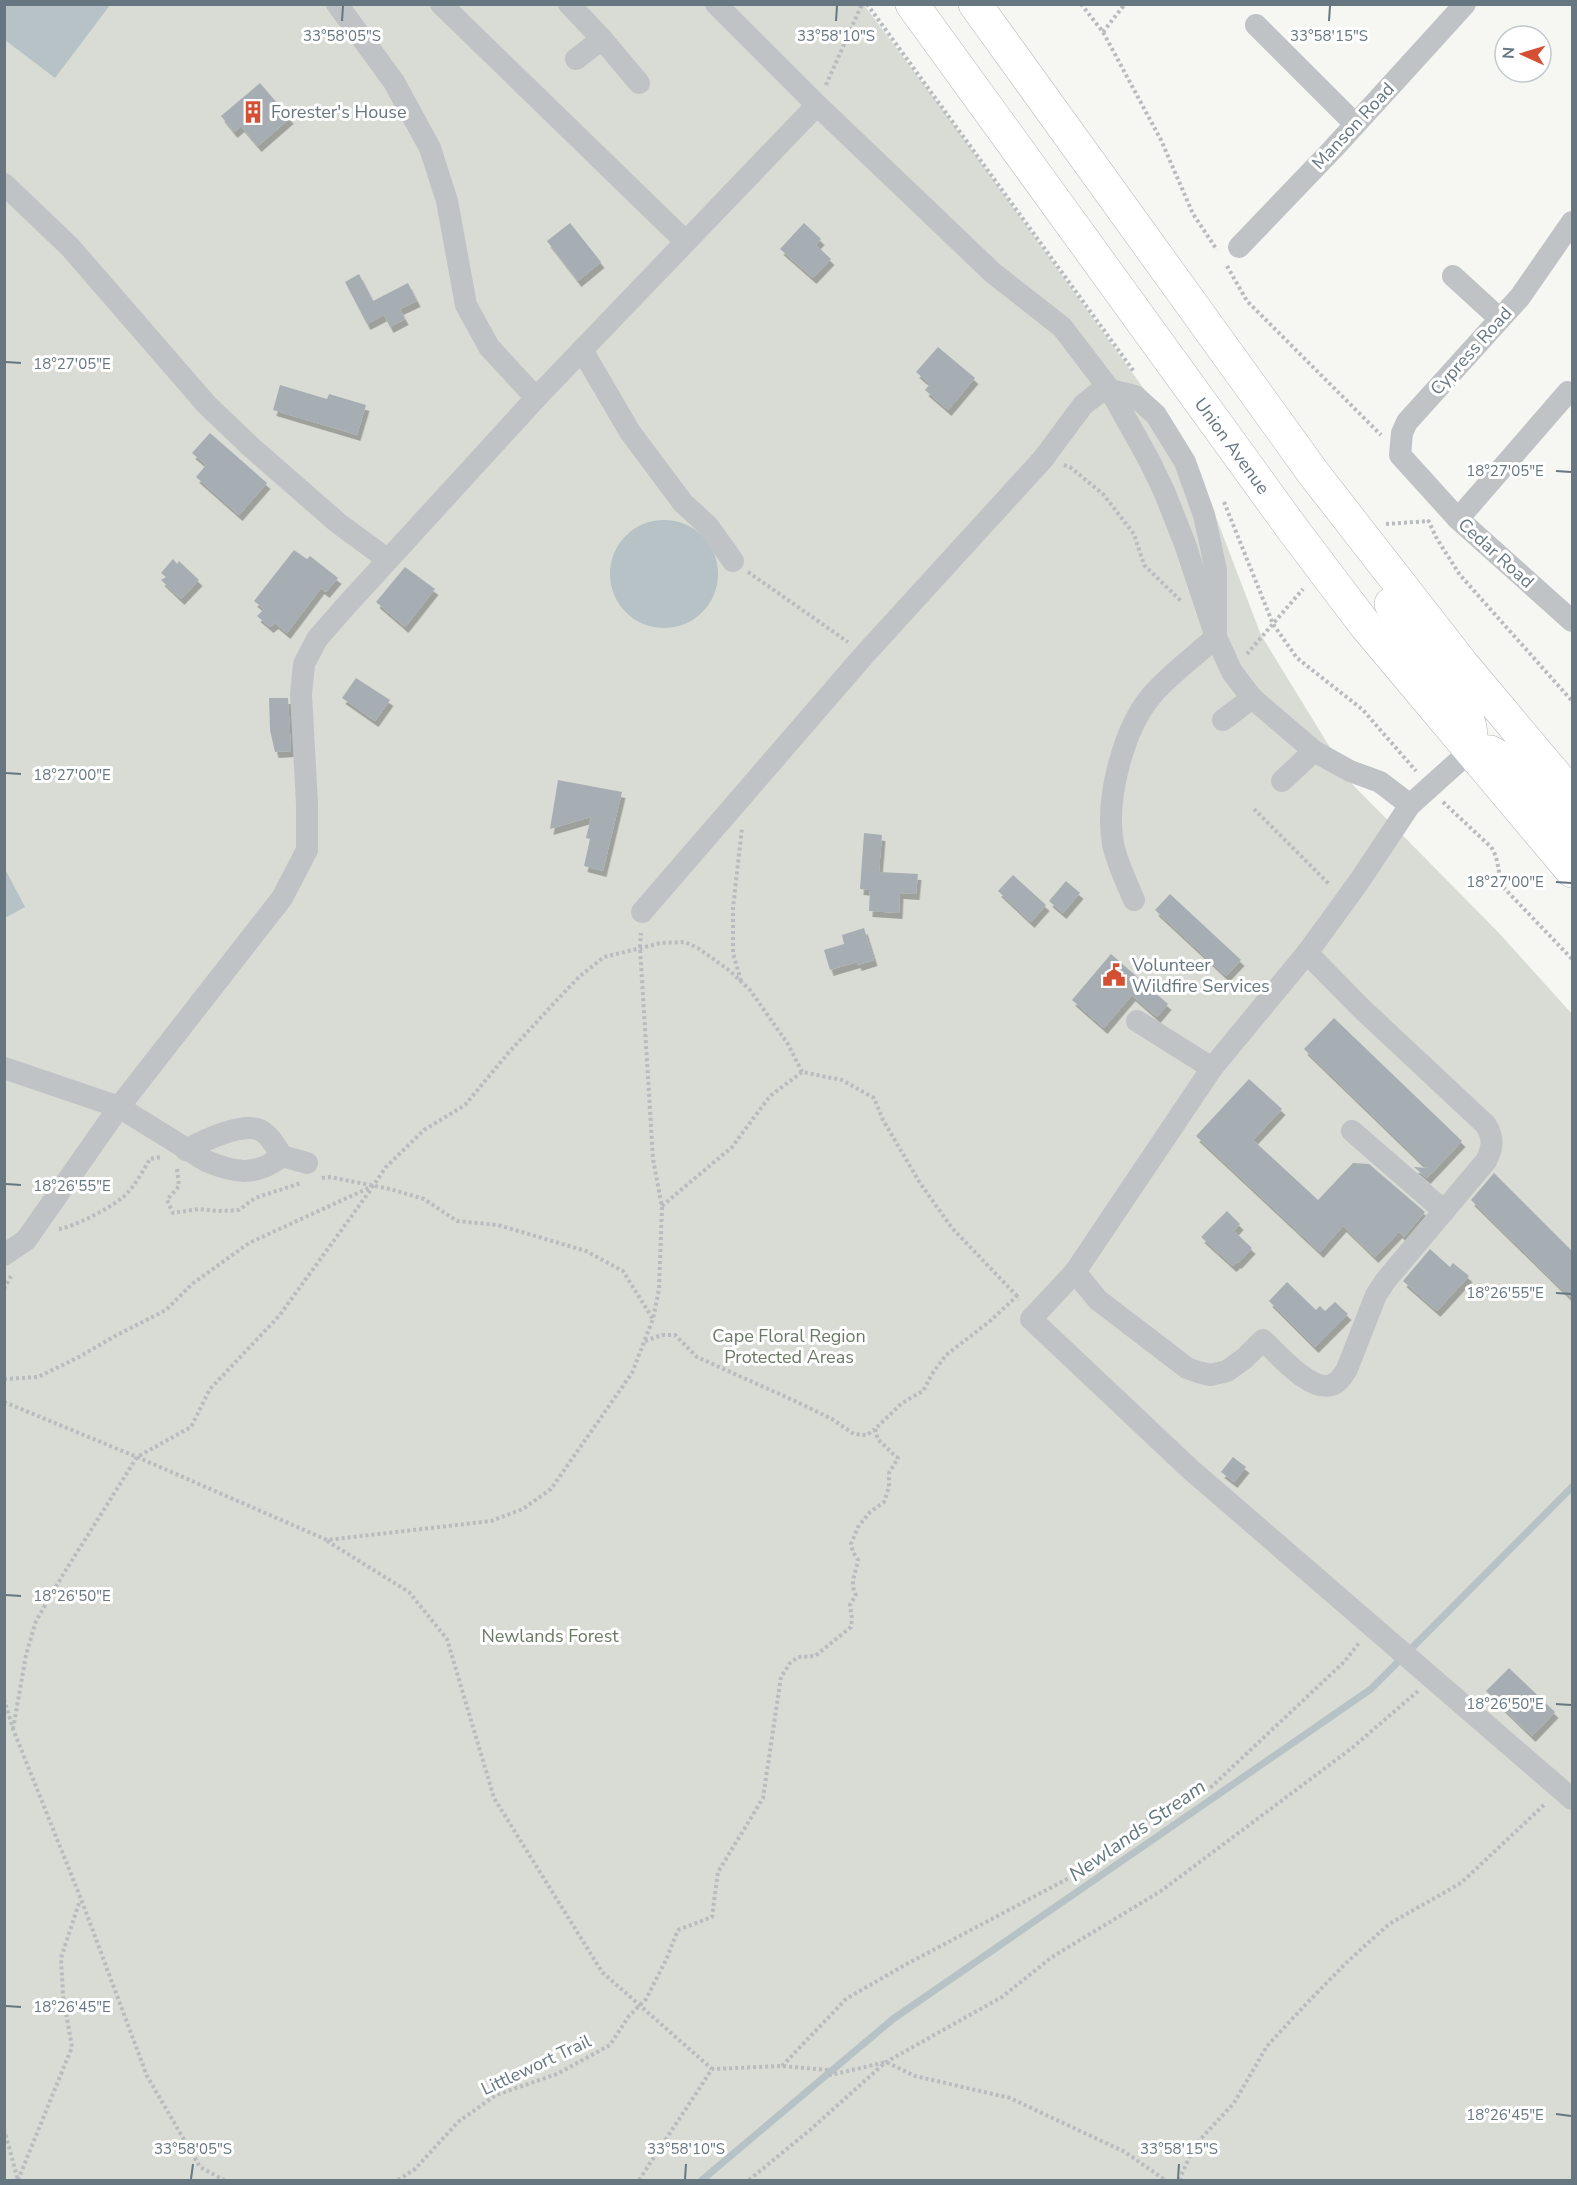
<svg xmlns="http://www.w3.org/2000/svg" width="1577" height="2185" font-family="'Nunito Sans',sans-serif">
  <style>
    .green { fill: #d8dcd4 }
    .water { fill: #b6c2c5 }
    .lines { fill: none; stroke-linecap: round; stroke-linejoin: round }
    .stream { stroke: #b6c2c5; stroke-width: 7 }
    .building { fill: #a7aeb3; filter: url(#shadow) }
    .highway-casing { stroke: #b2b6b8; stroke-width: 34 }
    .path { stroke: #b9bcbe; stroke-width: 4; stroke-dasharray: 3 3; stroke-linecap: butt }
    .minor { stroke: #bfc3c6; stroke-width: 22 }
    .highway { stroke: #fff; stroke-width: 33 }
    .ticks { fill: none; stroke: #677781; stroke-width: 2 }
    .labels { text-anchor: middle; stroke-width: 6; stroke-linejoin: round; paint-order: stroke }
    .poi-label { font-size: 18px; fill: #677781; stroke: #fff; text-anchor: start }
    .street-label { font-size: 18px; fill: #677781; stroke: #fff }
    .park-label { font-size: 18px; fill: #6a7965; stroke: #fff }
    .water-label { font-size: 20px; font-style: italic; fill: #63787e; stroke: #fff }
    .ticks-label { font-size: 15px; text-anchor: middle; fill: #677781; stroke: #fff; stroke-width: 6; stroke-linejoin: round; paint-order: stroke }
  </style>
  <defs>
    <filter id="shadow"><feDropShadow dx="3.5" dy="6" stdDeviation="0" flood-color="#0004"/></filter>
  </defs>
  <rect width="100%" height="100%" fill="#f6f6f3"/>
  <polygon class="green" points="5,5 864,5 943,110 1193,457 1261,635 1353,785 1499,933 1572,1014 1572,2180 5,2180"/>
  <g class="water">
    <polygon points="4,5 5,4 110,5 55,78 5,40"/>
    <circle cx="664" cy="574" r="54"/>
    <polygon points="5,869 25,907 5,918 4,918"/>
  </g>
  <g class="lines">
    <polyline class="stream" points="702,2180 893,2019 1371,1689 1572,1487"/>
  </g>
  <g class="building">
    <polygon points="260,83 290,118 258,146 241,126 234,132 221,116"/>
    <polygon points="570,223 601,262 578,281 547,241"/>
    <polygon points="804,223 821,239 816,245 831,259 813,278 780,249"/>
    <polygon points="359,274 373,301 408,283 417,301 400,309 405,319 390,327 384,315 367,324 345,282"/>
    <polygon points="938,347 975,378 948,410 925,390 930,384 916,372"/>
    <polygon points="280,385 327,399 329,394 366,405 357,435 273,410"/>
    <polygon points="210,433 267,483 239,515 196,477 206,465 192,453"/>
    <polygon points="294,550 307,559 310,556 338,578 326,592 321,588 287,633 275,623 270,627 257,616 264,609 254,601"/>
    <polygon points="173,559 177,564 179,561 199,580 181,599 161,580 166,577 161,573"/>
    <polygon points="405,567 435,589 405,627 376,602"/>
    <polygon points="356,678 390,700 375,721 342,698"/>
    <polygon points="269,698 288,698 291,751 275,752 270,730"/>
    <polygon points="558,780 622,792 603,871 584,866 590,839 586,838 591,817 550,829"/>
    <polygon points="864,833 882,835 879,872 918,874 916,894 900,893 899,913 869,911 870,890 860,889"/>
    <polygon points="1013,875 1046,905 1031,922 998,891"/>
    <polygon points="1066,881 1080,893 1063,913 1049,901"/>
    <polygon points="1170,894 1241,960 1226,976 1155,910"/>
    <polygon points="864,928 874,960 858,965 857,962 830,970 824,950 844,944 842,935"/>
    <polygon points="1111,954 1168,1004 1157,1017 1132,995 1104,1028 1072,1000"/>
    <polygon points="1334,1018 1462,1141 1427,1178 1414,1167 1427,1168 1304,1049"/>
    <polygon points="1249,1079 1282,1109 1253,1140 1318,1200 1353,1163 1369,1164 1425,1212 1404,1237 1399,1232 1375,1257 1343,1226 1320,1252 1196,1136"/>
    <polygon points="1494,1173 1572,1251 1572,1299 1471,1200"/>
    <polygon points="1227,1211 1240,1224 1234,1231 1252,1248 1238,1263 1237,1262 1233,1266 1201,1237"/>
    <polygon points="1430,1249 1450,1267 1453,1263 1469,1276 1437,1311 1403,1281"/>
    <polygon points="1287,1282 1316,1310 1320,1306 1325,1311 1335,1302 1348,1314 1315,1347 1269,1301"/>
    <polygon points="1233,1457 1246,1467 1234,1482 1221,1472"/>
    <polygon points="1509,1668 1555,1712 1532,1736 1486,1691"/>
  </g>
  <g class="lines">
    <g class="highway-casing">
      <g id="highway">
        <polyline points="912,4 1294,531 1366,626 1572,871"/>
        <polyline points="975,4 1314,474 1462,664 1572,795"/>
        <path d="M1391,604C1399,618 1407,631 1417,644C1437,672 1473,705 1471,742"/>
        <polyline points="1472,751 1490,752 1509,762 1572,833"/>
      </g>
    </g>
    <g class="path">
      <polyline points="867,4 1135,373"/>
      <polyline points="1081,4 1103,32 1161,140 1193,214 1217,250"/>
      <polyline points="1103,32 1125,4"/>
      <polyline points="826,85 862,4"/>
      <polyline points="1227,266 1247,301 1381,435"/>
      <polyline points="1064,465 1070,467 1103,494 1134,534 1144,565 1182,602"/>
      <polyline points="1224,502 1273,624 1297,658 1363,710 1416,771"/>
      <polyline points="1428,520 1437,539 1460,575 1572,701"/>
      <polyline points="1386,524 1429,521"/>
      <polyline points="748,572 848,642"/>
      <polyline points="1247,654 1303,589"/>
      <path d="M1443,802L1491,847C1500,860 1497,874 1504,888L1572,959"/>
      <polyline points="1254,809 1330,885"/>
      <polyline points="741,981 733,953 733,908 742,828"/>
      <polyline points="177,1169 179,1186 167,1200 173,1213 198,1209 219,1211 239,1210 255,1198 301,1183"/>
      <polyline points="322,1178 330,1177 390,1189 424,1199 457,1221 498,1225 586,1251 623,1271 653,1319"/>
      <polyline points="662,1206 732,1147 770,1096 802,1072 842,1080 874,1098 883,1120 920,1183 952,1228 1017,1296"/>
      <path d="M59,1229C74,1227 110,1208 122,1198C134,1188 142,1172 150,1159L161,1157"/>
      <polyline points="4,1289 11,1276"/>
      <polyline points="645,1341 662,1335 675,1335 697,1357 795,1401 832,1419 854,1434 867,1435 875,1429"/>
      <polyline points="4,1379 38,1377 77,1358 115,1336 166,1310 192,1284 249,1243 373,1186 386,1167 424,1130 465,1105 510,1051 556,1001 580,976 604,957 661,943 685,942 698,948 730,971 750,990 788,1044 802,1072"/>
      <polyline points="4,1402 137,1457 327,1540 491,1521 523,1509 551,1489 632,1373 653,1319 659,1289 662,1207 653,1159 640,947 641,933"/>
      <polyline points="327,1541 409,1592 447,1639 494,1798 602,1972 712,2069"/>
      <polyline points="4,1699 13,1729 81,1899 147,2076 200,2167 224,2180"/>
      <polyline points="13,1729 26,1655 36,1621 64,1573 137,1457 191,1427 210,1389 279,1316 372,1188"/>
      <polyline points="782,2066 846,1999 903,1966 1105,1859 1145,1820 1209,1789 1344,1662 1359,1643"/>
      <polyline points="4,2129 18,2180"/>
      <polyline points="18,2180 72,2047 63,1996 61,1958 80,1900"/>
      <path d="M398,2180L415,2169L458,2122L496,2095L557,2074L610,2045L629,2016L646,1999L666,1960L678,1930L712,1917L718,1872L763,1798L781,1677L790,1663L798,1657L815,1656L851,1627L852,1619L850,1605L856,1595C849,1583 856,1573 858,1560L853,1552L851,1544L858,1527L870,1512L884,1502L889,1487V1473L898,1458C890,1452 886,1446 878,1440L875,1429L902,1403L923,1391L932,1374L946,1355L989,1322L1017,1296L1019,1300"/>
      <polyline points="639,2180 712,2069 782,2066 827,2070 831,2075 886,2062 915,2076 1010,2098 1125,2152 1165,2180"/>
      <polyline points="749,2180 810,2130 886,2062 1002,1997 1052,1957 1161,1891 1352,1748 1418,1691"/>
      <polyline points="1179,2180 1195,2145 1234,2103 1267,2046 1308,2002 1346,1963 1389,1924 1461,1883 1545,1804"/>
    </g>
    <g class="minor">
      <polyline points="441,4 685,241"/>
      <polyline points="569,4 602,39 639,83"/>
      <polyline points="716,4 817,105 993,273 1062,327 1110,390 1149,460 1164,491 1185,544 1216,637 1232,672 1252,698 1314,751 1350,771 1380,782 1410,805"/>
      <polyline points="1256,25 1355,124"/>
      <polyline points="576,59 602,39"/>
      <polyline points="4,184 70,247 207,405 251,447 338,523 387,559"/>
      <polyline points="1572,222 1520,297 1407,422 1402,433 1400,455 1458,519 1572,621"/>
      <polyline points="1239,247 1333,149 1465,4"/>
      <polyline points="1453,276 1500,319"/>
      <polyline points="582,350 630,432 683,503 708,526 733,561"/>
      <polyline points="536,398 817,105"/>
      <polyline points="1458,519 1568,392"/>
      <polyline points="1223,720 1252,698"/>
      <polyline points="1470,751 1410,805 1358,883 1307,953 1212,1068 1075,1272 1031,1319 1190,1469 1572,1799"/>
      <polyline points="1282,781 1314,751"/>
      <path d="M642,912L865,654L1043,459L1083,405L1097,394L1110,390L1135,396L1156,415L1185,462L1204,515L1216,570V637C1195,656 1170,674 1152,695C1123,729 1105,800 1113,844C1117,863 1126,881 1134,900"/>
      <polyline points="1137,1021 1212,1068"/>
      <path d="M4,1068L119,1107L206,1161C235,1173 256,1177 282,1156L307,1163"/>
      <polyline points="1352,1131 1444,1211"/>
      <path d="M186,1150C203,1141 242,1122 260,1130C270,1135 276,1147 282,1156"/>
      <polyline points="4,1255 26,1240 119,1107 282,898 307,850 307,804 301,694 304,664 317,639 344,608 536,398 489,347 466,305 447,201 430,148 394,82 337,4"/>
      <path d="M1075,1272L1098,1300L1187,1368L1198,1372L1210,1375L1227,1371L1245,1358L1263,1340C1277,1353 1310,1392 1331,1385C1339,1383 1343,1375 1347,1369L1376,1295L1386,1280L1486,1161C1493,1147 1494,1139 1486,1125L1361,1008L1307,953"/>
    </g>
    <use href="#highway" class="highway"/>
  </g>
  <path class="ticks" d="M342,21L343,6M836,21L837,6M1329,21L1330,6M6,362L21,363M1556,471L1571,472M6,773L21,774M1556,882L1571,883M6,1184L21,1185M1556,1293L1571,1294M6,1595L21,1596M1556,1704L1571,1705M6,2006L21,2007M1556,2114L1571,2116M191,2179L193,2164M685,2179L686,2164M1178,2179L1179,2164"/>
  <defs>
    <g id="building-bare" transform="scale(1.8)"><path d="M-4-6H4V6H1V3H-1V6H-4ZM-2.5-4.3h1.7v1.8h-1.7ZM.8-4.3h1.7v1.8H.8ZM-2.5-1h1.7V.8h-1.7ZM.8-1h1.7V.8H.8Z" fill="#d45034" stroke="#fff" stroke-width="2.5" paint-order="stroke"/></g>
    <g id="civic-bare" transform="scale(1.8)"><path d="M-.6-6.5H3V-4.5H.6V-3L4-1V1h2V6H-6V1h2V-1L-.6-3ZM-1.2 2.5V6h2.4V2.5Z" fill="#d45034" stroke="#fff" stroke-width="2.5" paint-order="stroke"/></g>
  </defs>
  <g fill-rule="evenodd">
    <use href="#building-bare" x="253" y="112"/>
    <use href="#civic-bare" x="1114" y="975"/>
  </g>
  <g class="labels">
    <g class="poi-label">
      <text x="271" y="118">Forester's House</text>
      <text x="1132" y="971">Volunteer<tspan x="1132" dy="21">Wildfire Services</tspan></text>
    </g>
    <g class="street-label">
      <text transform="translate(1353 126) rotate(-47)" y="6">Manson Road</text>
      <text transform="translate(1471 351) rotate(-48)" y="6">Cypress Road</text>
      <text transform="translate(1232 446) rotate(54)" y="6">Union Avenue</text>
      <text transform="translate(1496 553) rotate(42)" y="6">Cedar Road</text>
      <text transform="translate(536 2065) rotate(-25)" y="6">Littlewort Trail</text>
    </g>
    <g class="park-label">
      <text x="789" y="1342">Cape Floral Region<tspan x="789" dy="21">Protected Areas</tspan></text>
      <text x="550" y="1642">Newlands Forest</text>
    </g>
    <g class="water-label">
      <text transform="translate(1137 1830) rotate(-35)" y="7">Newlands Stream</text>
    </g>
  </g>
  <g class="ticks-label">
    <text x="342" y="41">33°58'05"S</text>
    <text x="836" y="41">33°58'10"S</text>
    <text x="1329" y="41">33°58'15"S</text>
    <text x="72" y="369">18°27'05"E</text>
    <text x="1505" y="476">18°27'05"E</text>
    <text x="72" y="780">18°27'00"E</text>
    <text x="1505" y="887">18°27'00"E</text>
    <text x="72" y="1191">18°26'55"E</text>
    <text x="1505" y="1298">18°26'55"E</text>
    <text x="72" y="1601">18°26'50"E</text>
    <text x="1505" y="1709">18°26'50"E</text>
    <text x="72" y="2012">18°26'45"E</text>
    <text x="1505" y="2120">18°26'45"E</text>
    <text x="193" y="2154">33°58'05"S</text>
    <text x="686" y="2154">33°58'10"S</text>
    <text x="1179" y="2154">33°58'15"S</text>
  </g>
  <rect width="1577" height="2185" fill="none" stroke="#677781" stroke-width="12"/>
  <g transform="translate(1523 54) rotate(274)"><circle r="28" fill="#ffffff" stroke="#c2c9cd" stroke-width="1.5"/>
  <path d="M0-4.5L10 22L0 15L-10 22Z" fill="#d45034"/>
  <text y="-9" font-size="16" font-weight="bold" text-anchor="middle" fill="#677781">N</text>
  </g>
</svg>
